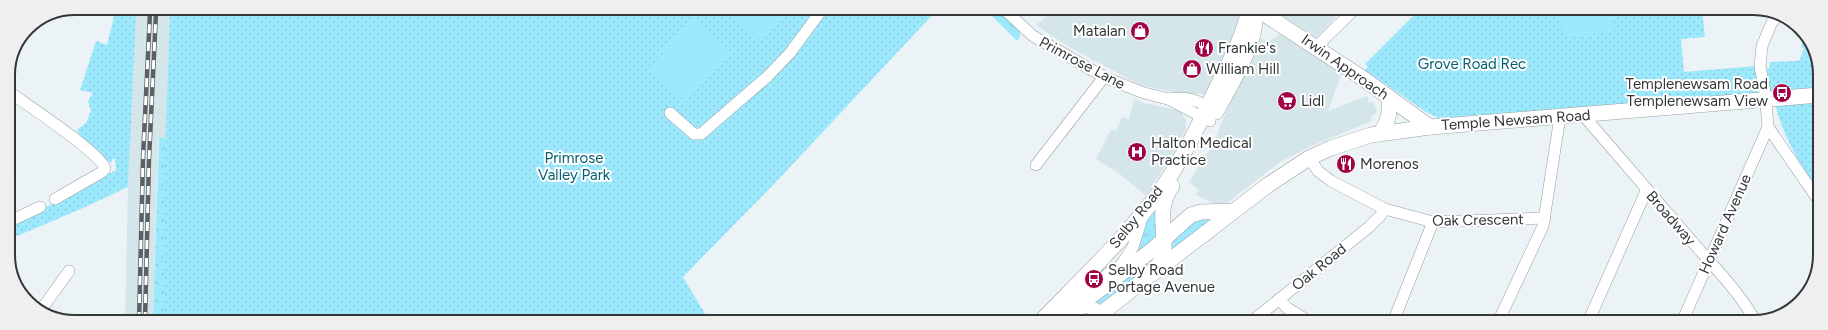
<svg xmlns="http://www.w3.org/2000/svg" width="1828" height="330" font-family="Figtree,sans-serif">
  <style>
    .built { fill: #d5e6ea }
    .grass { fill: url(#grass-tufts) }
    .forest { fill: url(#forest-crowns) }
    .park { fill: url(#park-dots) }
    .garden { fill: #9ce8fc }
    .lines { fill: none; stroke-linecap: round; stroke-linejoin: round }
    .street-casing { stroke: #98a0a2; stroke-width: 12 }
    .secondary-casing { stroke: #98a0a2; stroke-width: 16 }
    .street { stroke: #fff; stroke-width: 11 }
    .secondary { stroke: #fff; stroke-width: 15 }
    .rail-casing { stroke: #5c6062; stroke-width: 4.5 }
    .rail { stroke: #fff; stroke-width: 3; stroke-dasharray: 9; stroke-linecap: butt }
    .labels { text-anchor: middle; stroke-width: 4; stroke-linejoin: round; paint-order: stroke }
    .poi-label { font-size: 15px; fill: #343738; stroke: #fff; text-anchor: start }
    .street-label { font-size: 15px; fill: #343738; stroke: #fff }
    .park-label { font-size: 15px; fill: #066071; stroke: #fff }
    .rim { fill: none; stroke: #343738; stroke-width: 2 }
  </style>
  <defs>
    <pattern id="grass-tufts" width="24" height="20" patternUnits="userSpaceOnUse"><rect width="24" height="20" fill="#9ce8fc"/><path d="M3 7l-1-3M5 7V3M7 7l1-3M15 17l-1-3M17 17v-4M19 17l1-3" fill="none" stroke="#87c8d9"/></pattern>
    <pattern id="forest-crowns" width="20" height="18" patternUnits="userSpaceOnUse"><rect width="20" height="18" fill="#9ce8fc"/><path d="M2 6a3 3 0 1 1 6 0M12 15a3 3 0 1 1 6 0" fill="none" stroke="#87c8d9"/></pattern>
    <pattern id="park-dots" width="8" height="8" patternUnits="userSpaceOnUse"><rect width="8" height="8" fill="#9ce8fc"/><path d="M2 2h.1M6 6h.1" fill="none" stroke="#87c8d9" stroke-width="1.8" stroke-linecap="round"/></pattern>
  </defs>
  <rect width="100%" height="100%" fill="#ebf3f6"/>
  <g class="built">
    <polygon points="1051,10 1242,10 1241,16 1215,81 1205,94 1177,93 1140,85 1069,47 1036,25 1048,15"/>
    <polygon points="1273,10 1329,10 1336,17 1316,38"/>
    <polygon points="135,13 170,13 166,138 158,138 153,321 125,321 128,187"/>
    <polygon points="1282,33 1342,72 1328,111 1367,96 1369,103 1373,101 1377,112 1371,117 1372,121 1314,145 1280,162 1227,203 1215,204 1196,195 1199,190 1189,182 1214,142 1233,95 1259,39 1271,40"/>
    <polygon points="1134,99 1143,103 1178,110 1181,112 1186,120 1186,129 1178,145 1146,196 1120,174 1096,159 1111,130 1116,131 1122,117 1129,119"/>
  </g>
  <g class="grass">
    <path d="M987,11H998C1006,18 1028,30 1017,41Z"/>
    <polygon points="1150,208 1156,212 1159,239 1142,250 1133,252"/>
    <polygon points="1213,218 1173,250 1171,249 1169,240 1196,219"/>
    <polygon points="1156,246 1154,260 1133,279 1100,304 1090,300"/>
  </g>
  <polygon class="forest" points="159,138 166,138 164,277 223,321 153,321"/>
  <g class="park">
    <polygon points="1420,9 1702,9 1705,37 1681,39 1684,72 1756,66 1760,90 1757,93 1441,119 1426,112 1365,70 1368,67 1365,64"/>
    <polygon points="936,11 775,183 683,277 710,322 164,321 164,177 170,13"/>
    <path d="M115,13H136L128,187L83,208L10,239V226L116,170L115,159H112V162H109C103,154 78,136 77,130L86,123L91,111L88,101L93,93L80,90L96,41L107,45Z"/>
    <path d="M1817,60L1819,62V193C1799,162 1777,128 1773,91H1770L1767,68H1770V62Z"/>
  </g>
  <g class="garden">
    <polygon points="1561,9 1612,9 1614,33 1563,36"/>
    <polygon points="729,11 786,11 761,41"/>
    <polygon points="695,18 732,52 686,102 649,68"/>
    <polygon points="1805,38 1817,60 1799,61 1804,48 1801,47"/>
  </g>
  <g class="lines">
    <g class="street-casing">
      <g id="street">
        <polyline points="1006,11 1033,36 1104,77 1141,92 1168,99 1210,121"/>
        <polyline points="1778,16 1772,22 1762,46 1760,66 1765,92 1768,127 1819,201"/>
        <polyline points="1318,47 1325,38 1354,10"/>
        <path d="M8,91C27,105 97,150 105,168L102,172L55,199"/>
        <path d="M1168,99C1186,96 1198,100 1214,110"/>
        <polyline points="670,113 694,134 701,134 767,77 790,53 821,11"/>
        <path d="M1583,115L1709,261C1727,280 1743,299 1756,322"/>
        <polyline points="1309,158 1318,171 1331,181 1385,209 1433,222 1545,218"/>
        <polyline points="1036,165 1104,77"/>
        <polyline points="10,221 40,207"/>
        <polyline points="1279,299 1287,308 1310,322"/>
        <polyline points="1064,309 1093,284 1121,265 1133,247 1143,215"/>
        <polyline points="41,310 69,271"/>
        <polyline points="1075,312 1084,308 1095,308 1100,313 1103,322"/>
        <polyline points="1251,322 1369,227 1380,216 1385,209"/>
        <polyline points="1393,322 1433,222"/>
        <polyline points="1498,322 1543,226 1560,117"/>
        <polyline points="1588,322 1647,189"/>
        <polyline points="1682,322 1768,127"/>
      </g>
    </g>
    <g class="secondary-casing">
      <g id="secondary">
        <polyline points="1258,10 1361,77 1430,127"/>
        <path d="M1216,112C1229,88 1255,46 1255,19"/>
        <path d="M1379,134C1389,122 1390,113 1389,98"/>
        <polyline points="1152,274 1268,185 1309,158 1331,148 1371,135 1430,127 1819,95"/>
        <path d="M1040,322C1078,283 1118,245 1152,202C1179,167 1199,125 1218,85C1230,61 1243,37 1249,10"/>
        <polyline points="1057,322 1152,250 1191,215 1201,212 1234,211"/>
        <path d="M1089,322C1105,310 1157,274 1163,257C1165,253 1164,247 1164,242C1163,219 1159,206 1172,186"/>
      </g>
    </g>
    <use href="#street" class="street"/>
    <use href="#secondary" class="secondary"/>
    <g class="rail-casing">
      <g id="rail">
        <polyline points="139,321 143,158 150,13"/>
        <polyline points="145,321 149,159 156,13"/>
      </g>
    </g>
    <use href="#rail" class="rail"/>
  </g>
  <defs>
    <g id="shop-disc" transform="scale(1)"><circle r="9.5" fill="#9f0345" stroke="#fff"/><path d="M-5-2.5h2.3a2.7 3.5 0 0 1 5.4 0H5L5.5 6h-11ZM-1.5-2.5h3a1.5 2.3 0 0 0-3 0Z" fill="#fff"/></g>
    <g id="restaurant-disc" transform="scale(1)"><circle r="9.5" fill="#9f0345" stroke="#fff"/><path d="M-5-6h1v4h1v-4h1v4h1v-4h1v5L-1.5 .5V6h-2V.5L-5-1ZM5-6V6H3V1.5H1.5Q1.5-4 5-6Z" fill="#fff"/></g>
    <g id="bus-disc" transform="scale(1)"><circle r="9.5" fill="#9f0345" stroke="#fff"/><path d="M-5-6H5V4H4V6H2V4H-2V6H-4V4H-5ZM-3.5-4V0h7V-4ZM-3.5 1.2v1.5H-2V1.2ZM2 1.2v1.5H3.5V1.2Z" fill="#fff"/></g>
    <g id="supermarket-disc" transform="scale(1)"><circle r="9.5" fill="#9f0345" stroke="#fff"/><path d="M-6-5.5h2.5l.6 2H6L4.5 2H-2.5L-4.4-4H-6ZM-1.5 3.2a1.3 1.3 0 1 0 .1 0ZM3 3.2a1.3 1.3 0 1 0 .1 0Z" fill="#fff"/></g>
    <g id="hospital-disc" transform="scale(1)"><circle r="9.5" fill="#9f0345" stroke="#fff"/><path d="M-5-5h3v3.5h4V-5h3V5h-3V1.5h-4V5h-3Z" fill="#fff"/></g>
  </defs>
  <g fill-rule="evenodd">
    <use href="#shop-disc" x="1140" y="31"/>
    <use href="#restaurant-disc" x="1204" y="48"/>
    <use href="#shop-disc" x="1192" y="69"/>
    <use href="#bus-disc" x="1782" y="93"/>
    <use href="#supermarket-disc" x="1287" y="101"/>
    <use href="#hospital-disc" x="1137" y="152"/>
    <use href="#restaurant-disc" x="1346" y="164"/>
    <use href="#bus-disc" x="1094" y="279"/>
  </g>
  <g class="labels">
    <g class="poi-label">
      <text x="1126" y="36" text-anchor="end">Matalan</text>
      <text x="1218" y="53">Frankie's</text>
      <text x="1206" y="74">William Hill</text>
      <text x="1768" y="89" text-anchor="end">Templenewsam Road<tspan x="1768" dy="17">Templenewsam View</tspan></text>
      <text x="1301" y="106">Lidl</text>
      <text x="1151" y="148">Halton Medical<tspan x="1151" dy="17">Practice</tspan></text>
      <text x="1360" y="169">Morenos</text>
      <text x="1108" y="275">Selby Road<tspan x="1108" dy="17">Portage Avenue</tspan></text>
    </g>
    <g class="street-label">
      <text transform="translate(1082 63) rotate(28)" y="5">Primrose Lane</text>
      <text transform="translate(1345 67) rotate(35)" y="5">Irwin Approach</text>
      <text transform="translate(1516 120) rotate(-4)" y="5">Temple Newsam Road</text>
      <text transform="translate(1136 217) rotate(-51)" y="5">Selby Road</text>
      <text transform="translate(1671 218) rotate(49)" y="5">Broadway</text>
      <text transform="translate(1478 220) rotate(-1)" y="5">Oak Crescent</text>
      <text transform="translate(1725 224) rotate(-66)" y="5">Howard Avenue</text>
      <text transform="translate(1319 267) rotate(-39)" y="5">Oak Road</text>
    </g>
    <g class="park-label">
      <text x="1472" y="69">Grove Road Rec</text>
      <text x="574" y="163">Primrose<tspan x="574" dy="17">Valley Park</tspan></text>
    </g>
  </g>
  <path d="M0 0H1828V330H0ZM75 15H1753A60 60 0 0 1 1813 75V255A60 60 0 0 1 1753 315H75A60 60 0 0 1 15 255V75A60 60 0 0 1 75 15Z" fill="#efefef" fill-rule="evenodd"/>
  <path class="rim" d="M75 15H1753A60 60 0 0 1 1813 75V255A60 60 0 0 1 1753 315H75A60 60 0 0 1 15 255V75A60 60 0 0 1 75 15Z"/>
</svg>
